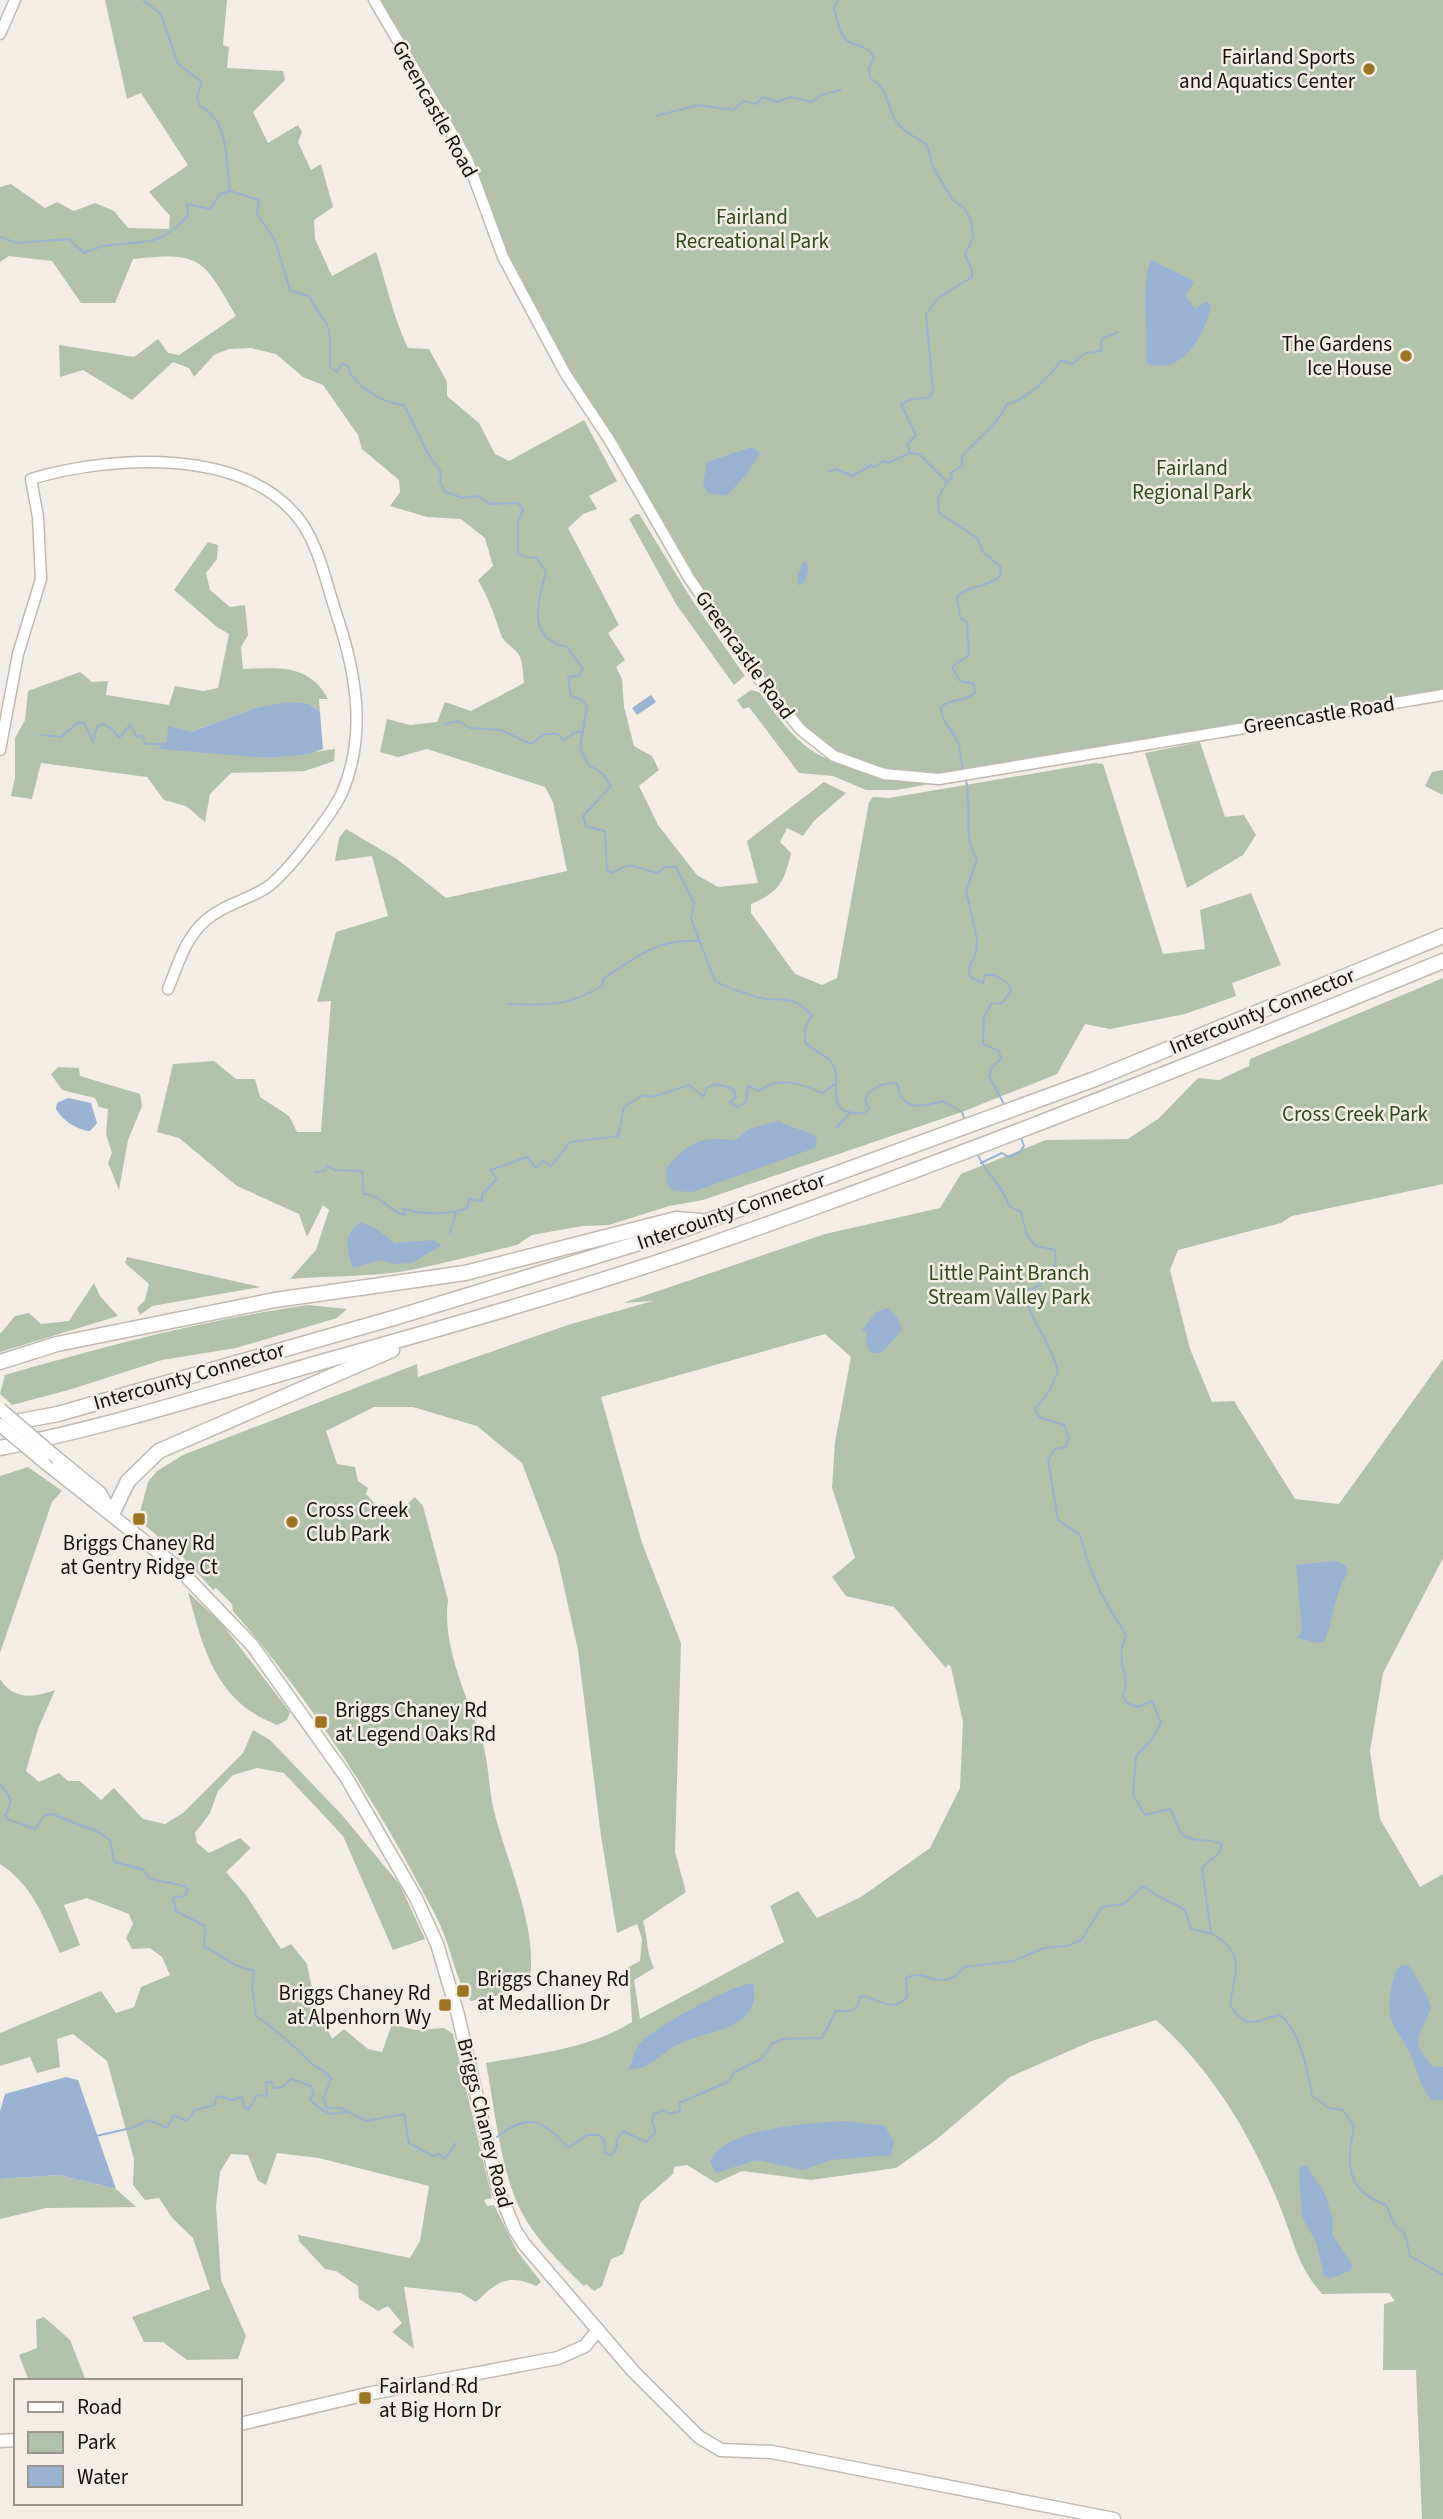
<svg xmlns="http://www.w3.org/2000/svg" width="1443" height="2519" font-family="'Source Sans 3',sans-serif">
  <style>
    .green { fill: #b2c1aa; fill-rule: evenodd }
    .water { fill: #9ab3d3 }
    .lines { fill: none; stroke-linecap: round; stroke-linejoin: round }
    .stream { stroke: #9ab3d3; stroke-width: 2 }
    .minor-casing { stroke: #c0b9b2; stroke-width: 13 }
    .major-casing { stroke: #c0b9b2; stroke-width: 15 }
    .highway-casing { stroke: #c0b9b2; stroke-width: 17 }
    .minor { stroke: #fff; stroke-width: 10 }
    .major { stroke: #fff; stroke-width: 12 }
    .highway { stroke: #fff; stroke-width: 14 }
    .major-bridge-casing { stroke: #c0b9b2; stroke-width: 15; stroke-linecap: butt }
    .major-bridge { stroke: #fff; stroke-width: 12 }
    .poi-dot { fill: #9b7521; stroke: #f3ede5; stroke-width: 2.5 }
    .labels { text-anchor: middle; stroke-width: 5; stroke-linejoin: round; paint-order: stroke }
    .poi-label { font-size: 21px; fill: #14120f; stroke: #f3ede5; text-anchor: start }
    .street-label { font-size: 21px; fill: #14120f; stroke: #f3ede5 }
    .park-label { font-size: 21px; fill: #2d4b19; stroke: #f3ede5 }
  </style>
  <rect width="100%" height="100%" fill="#f3ede5"/>
  <g class="green">
    <path d="M105,0H227L223,45L229,47L227,68L283,71L285,80L253,112L268,143L298,125L302,132L298,142L311,170L321,164L333,207L314,220L315,239L332,276L376,252C387,285 393,317 408,348L429,349L447,382V396L479,423L495,454L509,461L584,420L617,481L589,496L597,509L583,514L568,528L619,625L608,633L625,660L616,667L622,679L624,707L634,746L652,756L659,770L639,786L658,825L697,875L718,887L758,883L747,841L824,782L846,793L814,821L803,836L787,828L780,842L791,853C784,883 779,892 751,904V913L795,974L822,985L837,978L869,802L873,797L889,798L1095,763L1103,764L1163,954L1205,949L1200,910L1251,893L1281,965L1232,983L1236,996L1185,1014L1110,1029L1085,1024L1057,1074L962,1112L703,1200L669,1206L609,1225L582,1226L532,1235L517,1245C478,1254 439,1265 399,1272C362,1277 327,1276 290,1279L316,1250L329,1210L323,1205L307,1237L299,1214L237,1186L179,1138L157,1132L173,1064L214,1061L236,1079H255L260,1097L289,1116L297,1132H321L331,1001L317,1002L336,932L388,916L372,856L335,861L339,838L346,829L397,859L446,898L567,871L553,802L545,787L427,749L398,757L380,752L387,719L410,725L437,722L445,702L471,711L524,683C523,675 523,662 519,655C515,648 504,643 501,635C495,616 488,597 478,580L493,566L485,538L461,519L427,517L390,506L400,492L399,480L362,449L358,435L323,385L303,377L276,354L251,348L229,349L214,355L194,377L189,368L173,362L132,400L83,370L60,377L59,345L134,357L158,339L168,353L179,355L236,316C203,259 202,251 133,259L115,303H81L52,261L9,256L0,262V187L11,184L45,208L57,202L74,211L95,203L114,211L128,228L169,229L170,216L149,192L188,165L141,93L127,99Z"/>
    <path d="M377,0H1443V695L896,790H866L833,776L799,773L749,707L743,709L737,700L751,690L759,692C780,719 800,751 834,761L799,723L705,593L615,440L579,389L504,256L473,165Z"/>
    <polygon points="636,514 639,514 692,600 745,676 734,685 676,604 629,519"/>
    <path d="M208,542L218,545L217,559L206,573L210,590L230,607L245,605L248,635L241,647L243,669C278,668 309,663 328,699H319L320,712L310,704L255,708L191,732L242,755L270,758L335,749L334,761L305,771L231,773L210,794L205,822L186,806L164,800L147,777L41,763L32,799L11,796L15,778V738L25,720L28,691L80,672L92,682L108,681L106,695L169,705L175,686L203,691L218,688L229,634L217,627L174,590Z"/>
    <polygon points="1200,742 1225,817 1244,815 1256,835 1243,855 1187,888 1145,753"/>
    <polygon points="1443,770 1443,795 1425,786 1432,772"/>
    <path d="M1443,978V1184L1292,1216L1281,1223L1178,1250L1170,1270L1190,1349L1212,1402L1234,1401L1295,1499L1339,1504L1443,1359V1558L1383,1673L1370,1751L1380,1819L1420,1887L1443,1874V2519H1422L1416,2370H1383L1384,2304L1395,2301L1389,2293L1322,2294C1296,2264 1294,2240 1279,2204C1250,2134 1213,2071 1156,2020L1092,2041L1010,2077L937,2139L896,2168L811,2180L742,2171L716,2183L687,2165L674,2167L673,2174L641,2202L623,2254L611,2259L602,2286L594,2291L586,2284L584,2286C561,2264 536,2240 521,2211C500,2170 495,2109 486,2063C534,2054 590,2049 632,2022L630,1987L623,1970L640,1961L642,1939L637,1924L617,1933L601,1836L578,1650L557,1556L522,1463L477,1426L413,1407H374L326,1431L337,1464L355,1467L358,1481L368,1488L366,1494L390,1520L415,1497L423,1506L448,1600C442,1644 465,1693 480,1734C488,1756 488,1779 492,1802C503,1856 544,1936 527,1989L471,2001C456,1981 453,1956 443,1932C438,1919 431,1906 424,1894C371,1793 308,1697 233,1611L232,1604L216,1588L213,1590L181,1555L138,1520L148,1482L157,1471L183,1455L417,1364L418,1377L571,1324L653,1301L623,1303L825,1234L940,1208L961,1174L1046,1140L1128,1139L1158,1119L1198,1078L1219,1080L1249,1066L1250,1059ZM825,1334L851,1357L835,1442L832,1488L855,1558L832,1577L846,1596L894,1607L946,1668L948,1664L951,1667L963,1722L960,1788L930,1848L861,1897L817,1918L798,1891L770,1906L784,1942L640,2019L634,1980L654,1968C646,1953 648,1937 643,1921L686,1892L675,1852L681,1643L642,1543L601,1397Z"/>
    <polygon points="58,1067 79,1068 80,1076 140,1094 142,1106 128,1140 119,1190 108,1163 112,1153 106,1134 108,1109 99,1107 95,1098 62,1090 51,1074"/>
    <polygon points="127,1257 261,1287 152,1306 140,1315 137,1308 145,1300 149,1284 125,1263"/>
    <polygon points="94,1283 100,1296 118,1316 0,1352 0,1334 15,1316 29,1313 41,1324 69,1321"/>
    <path d="M308,1305L347,1309L337,1318L236,1348L162,1360L72,1389L12,1405L0,1394L5,1375C105,1346 204,1320 308,1305Z"/>
    <polygon points="28,1467 62,1491 52,1502 0,1653 0,1476"/>
    <path d="M188,1592L222,1624L290,1712L287,1720L277,1725C216,1702 203,1649 188,1592Z"/>
    <path d="M0,1679C13,1700 34,1698 55,1690L38,1729L26,1771L39,1782L59,1773L68,1781H80L101,1800L114,1788L143,1819L165,1824L183,1813L243,1753L253,1730L270,1740L342,1815L400,1885L425,1939L393,1950L343,1836L284,1773L257,1768L233,1775L218,1791L210,1813L195,1833L197,1843L209,1853L240,1838L251,1848L226,1872L246,1895L281,1949L291,1944L307,1964L315,2003L332,2039L344,2029L368,2049L382,2052L392,2024L415,2030L444,2028L453,2034L492,2198L484,2200L487,2206L494,2205L517,2251L541,2282L536,2286C507,2273 497,2282 476,2302L461,2293L404,2287L414,2349L392,2332L402,2323L388,2306L378,2311L359,2299L358,2286L336,2271L325,2269L299,2241L298,2235L410,2258L420,2241L429,2186L319,2158L277,2153L266,2185L258,2181L248,2155L231,2154L220,2172L216,2206L221,2280L246,2336L238,2359L187,2360L163,2342H144L132,2317L210,2289L193,2238L173,2219L159,2198L145,2200L133,2185L134,2159L107,2061L73,2034L57,2039L60,2067L37,2073L30,2057L0,2066V2033L101,1991L116,2013L134,2007L141,1987L170,1975L162,1957L150,1948L132,1949L126,1938L133,1924L129,1914L87,1898L64,1905L80,1945L60,1953C45,1920 32,1884 0,1864Z"/>
    <polygon points="59,2175 116,2189 136,2207 46,2208 0,2219 0,2179"/>
    <polygon points="44,2317 70,2340 86,2381 29,2381 19,2355 37,2348 36,2320"/>
  </g>
  <g class="water">
    <path d="M1151,260L1192,280L1194,283L1185,295L1195,309L1205,302L1211,304C1206,336 1179,379 1146,362C1149,332 1140,287 1151,260Z"/>
    <path d="M752,447L760,453C751,470 740,482 726,496L708,493L703,484L707,462Z"/>
    <path d="M803,562H806C811,568 806,583 799,586L797,577Z"/>
    <polygon points="651,695 656,702 637,715 632,708"/>
    <polygon points="289,702 310,704 320,712 323,749 309,754 270,758 158,749 167,741 168,726 191,732 255,708"/>
    <path d="M68,1098L91,1103L97,1123L90,1131C77,1130 62,1120 56,1109L57,1103Z"/>
    <path d="M779,1121C791,1129 808,1129 817,1138L815,1148L692,1192L674,1191L667,1184L666,1169C683,1146 704,1133 734,1141L749,1129Z"/>
    <path d="M361,1222L375,1228L395,1243L433,1240L442,1245L412,1263L394,1264L380,1260L353,1268C347,1249 342,1235 361,1222Z"/>
    <polygon points="888,1308 897,1317 902,1330 881,1353 871,1353 866,1343 867,1333 862,1330 876,1312"/>
    <path d="M1336,1561L1346,1566L1348,1572C1334,1594 1334,1617 1325,1641L1318,1643L1298,1638L1302,1630L1296,1565Z"/>
    <path d="M1402,1965L1409,1966L1427,1995L1431,2007C1422,2036 1407,2037 1432,2066L1443,2067V2100H1432C1420,2089 1418,2071 1411,2056C1398,2028 1384,2024 1391,1989C1393,1980 1394,1971 1402,1965Z"/>
    <path d="M753,1983C764,2031 704,2030 677,2045C656,2056 655,2067 629,2070C632,2062 634,2051 639,2044C653,2028 733,1984 753,1983Z"/>
    <polygon points="66,2077 78,2080 116,2189 59,2175 0,2179 0,2111 5,2094"/>
    <path d="M846,2121L885,2126L894,2142L891,2155L831,2160L803,2170L756,2160L716,2173L710,2162C724,2127 811,2123 846,2121Z"/>
    <polygon points="1302,2166 1307,2166 1325,2194 1333,2219 1332,2234 1353,2266 1350,2271 1329,2279 1324,2275 1316,2242 1302,2217 1299,2170"/>
  </g>
  <g class="lines">
    <g class="stream">
      <path d="M143,0L161,14L178,64L202,82L197,96L200,106C231,122 225,161 230,191L259,200L257,214L275,240L290,290L310,297C314,308 319,312 325,321C333,333 329,353 330,367L337,372L342,364L347,365C353,386 382,403 404,405L428,454L441,472L440,483L445,492L463,498L478,496L490,504L518,503L523,510L518,522V553L525,557L537,558L546,572C538,602 526,639 567,647L583,669L579,676L568,677L571,696L582,700L587,706L580,748L588,764L604,775L611,786L583,816L586,826L605,831L607,870L613,873C634,859 636,869 657,873L665,867H676L694,903L691,919L715,981C724,986 758,999 767,999C790,1000 793,997 812,1015L805,1028V1042C812,1050 826,1055 832,1063C845,1082 819,1116 864,1113L869,1109L865,1100C870,1087 883,1083 897,1083C899,1088 899,1095 903,1099C913,1111 931,1104 943,1101L962,1112L965,1121"/>
      <path d="M838,0L834,7C837,18 839,38 851,43C861,47 867,46 874,57L869,68L870,78C887,88 886,100 893,116C900,131 915,136 927,145L933,167L952,199L964,208L971,220L973,237L965,255L972,270V277L938,298L926,314L933,391L929,398L912,399L901,404L916,435L907,444L910,453L919,454L947,482L938,499L939,513L977,538L984,553L1001,567L1000,576C988,588 968,584 957,597L960,617L967,623L969,655L952,667L960,681L974,684L975,693C965,703 952,697 941,707C941,724 953,729 958,743C961,752 960,762 964,771"/>
      <polyline points="656,116 698,105 733,110 744,101 756,104 763,97 777,102 790,97 812,102 821,95 841,90"/>
      <path d="M0,237L17,243L69,239L84,253C125,233 154,258 188,215L187,204L210,209L220,194L230,191"/>
      <polyline points="828,472 836,469 852,476 872,465 875,467 883,461 888,463 910,453"/>
      <path d="M947,482L952,478L951,473L963,465L961,458C977,438 996,428 1007,404C1025,401 1051,376 1061,360L1072,364L1086,353L1101,351L1102,339L1118,332"/>
      <polyline points="445,724 458,721 470,728 501,730 531,744 545,734 557,734 564,740 575,732 583,732"/>
      <polyline points="42,735 61,737 77,723 84,723 93,742 97,727 103,724 111,728 119,738 130,725 137,737 141,735 146,744 163,744"/>
      <path d="M966,780C972,807 962,838 977,859L966,891L977,939L976,953L969,968L970,977L983,983L985,975H994L1008,983L1011,991L1002,1003L991,1004L984,1017L983,1044L999,1051L1001,1059L992,1067L989,1076L1005,1106"/>
      <path d="M509,1004C551,1005 565,1007 602,986L604,978C637,957 656,939 697,941"/>
      <polyline points="837,1127 850,1113"/>
      <path d="M977,1153C985,1173 1004,1187 1009,1206L1021,1212L1027,1236L1036,1246L1055,1250C1059,1272 1044,1284 1025,1293C1029,1318 1051,1343 1058,1371L1050,1390L1035,1409L1039,1417L1064,1425L1069,1437L1066,1447L1055,1449L1048,1460L1058,1520L1080,1535C1087,1563 1097,1588 1112,1613C1117,1621 1123,1627 1126,1637C1113,1662 1132,1674 1123,1696L1127,1703L1138,1707L1152,1701L1161,1723L1152,1739L1136,1756L1133,1795L1145,1815L1170,1809C1175,1816 1177,1829 1183,1835C1193,1843 1210,1838 1222,1844L1219,1853L1202,1867L1211,1933C1248,1954 1234,1973 1230,2005C1247,2033 1257,2019 1280,2015C1300,2030 1308,2071 1312,2096L1329,2108L1343,2110L1354,2127C1346,2163 1345,2190 1386,2205L1394,2224L1405,2234L1410,2256L1443,2275"/>
      <polyline points="981,1163 1002,1153 1009,1157 1020,1152 1024,1146 1020,1136"/>
      <path d="M315,1172L325,1171L327,1166L334,1170L362,1171L364,1194C379,1193 390,1213 405,1215L403,1208C417,1215 455,1215 468,1207L469,1199L482,1201V1195L497,1179L490,1170L527,1157L536,1168L543,1161L551,1166L570,1142L618,1136L624,1107L643,1095L652,1097L689,1085L704,1097L706,1088L716,1084L733,1089L736,1097L730,1102L737,1107L746,1102L748,1086L759,1091C779,1076 801,1083 822,1093L835,1084"/>
      <polyline points="450,1233 456,1213"/>
      <path d="M0,1785C11,1796 14,1801 5,1815L7,1819L35,1829L45,1815L52,1814L98,1832L110,1840L114,1862L142,1869L151,1879L185,1886L188,1890L184,1896L173,1898L176,1911L205,1926L204,1947C225,1956 230,1966 254,1971L252,1985L256,2016C277,2030 293,2045 310,2062C317,2069 326,2069 331,2079L323,2099L327,2108H341L366,2121L404,2114L409,2143L433,2156L439,2154L445,2159L456,2143"/>
      <path d="M96,2136L131,2128L149,2120L167,2128L174,2115L187,2121L195,2110L214,2105L217,2096L233,2100L242,2096L243,2105L248,2110L257,2095L267,2096L266,2082H271L274,2088H281L291,2079L311,2086L314,2095L309,2099C322,2111 329,2117 346,2112"/>
      <path d="M497,2137C530,2112 542,2120 569,2148L587,2135H599L604,2140L605,2153L612,2155L617,2147L616,2141L623,2131L646,2142L656,2132L652,2122L653,2115L663,2110L669,2114L680,2111L679,2103L730,2081L733,2073L761,2059L772,2044L782,2039L822,2038L836,2011H850L858,2006L859,1998L863,1996C880,2000 893,2013 907,1997L906,1978C923,1968 934,1986 952,1978C958,1976 959,1970 965,1967L1014,1961L1044,1948L1067,1946L1081,1940L1102,1907L1124,1904L1143,1886C1157,1898 1170,1901 1185,1910L1191,1929L1209,1933"/>
    </g>
    <g class="minor-casing">
      <g id="minor">
        <polyline points="374,0 467,159 503,257 565,373 610,441 689,578 759,679 801,730 834,756 884,774 939,779 1443,695"/>
        <polyline points="0,34 15,0"/>
        <path d="M0,750L18,654L41,579L38,517L31,479C111,455 247,446 302,523C321,551 328,591 339,622C357,678 366,737 342,793C332,814 286,875 266,888C247,900 223,905 206,920C185,938 178,965 168,989"/>
      </g>
    </g>
    <g class="major-casing">
      <g id="major">
        <polyline points="57,1458 100,1493 112,1514"/>
        <polyline points="43,1461 177,1567 252,1645 346,1777 416,1898 437,1944 458,2015 498,2189 515,2230 524,2244 633,2371 699,2437 721,2450 772,2452 1114,2519"/>
        <polyline points="240,2424 367,2394 558,2358 585,2346 598,2330"/>
        <polyline points="0,2441 16,2440"/>
      </g>
    </g>
    <g class="highway-casing">
      <g id="highway">
        <polyline points="0,1362 57,1344 275,1300 465,1273 676,1219 701,1221"/>
        <polyline points="4,1424 58,1414 397,1317 688,1228 1095,1079 1443,936"/>
        <path d="M0,1448C108,1427 213,1393 318,1363C446,1327 574,1291 700,1248C951,1161 1197,1062 1443,961"/>
        <polyline points="112,1514 128,1481 159,1451 392,1350"/>
      </g>
    </g>
    <use href="#minor" class="minor"/>
    <use href="#major" class="major"/>
    <use href="#highway" class="highway"/>
    <g class="major-bridge-casing">
      <g id="major-bridge">
        <polyline points="0,1409 57,1458"/>
        <polyline points="0,1425 43,1461"/>
      </g>
    </g>
    <use href="#major-bridge" class="major-bridge"/>
  </g>
  <g class="poi-dot">
    <circle cx="1369" cy="69" r="7"/>
    <circle cx="1406" cy="356" r="7"/>
    <rect x="132" y="1512" width="14" height="14" rx="3.5"/>
    <circle cx="292" cy="1522" r="7"/>
    <rect x="314" y="1715" width="14" height="14" rx="3.5"/>
    <rect x="456" y="1984" width="14" height="14" rx="3.5"/>
    <rect x="438" y="1998" width="14" height="14" rx="3.5"/>
    <rect x="358" y="2391" width="14" height="14" rx="3.5"/>
  </g>
  <g class="labels">
    <g class="poi-label">
      <text x="1355" y="64" text-anchor="end">Fairland Sports<tspan x="1355" dy="24">and Aquatics Center</tspan></text>
      <text x="1392" y="351" text-anchor="end">The Gardens<tspan x="1392" dy="24">Ice House</tspan></text>
      <text x="306" y="1517">Cross Creek<tspan x="306" dy="24">Club Park</tspan></text>
      <text x="139" y="1550" text-anchor="middle">Briggs Chaney Rd<tspan x="139" dy="24">at Gentry Ridge Ct</tspan></text>
      <text x="335" y="1717">Briggs Chaney Rd<tspan x="335" dy="24">at Legend Oaks Rd</tspan></text>
      <text x="477" y="1986">Briggs Chaney Rd<tspan x="477" dy="24">at Medallion Dr</tspan></text>
      <text x="431" y="2000" text-anchor="end">Briggs Chaney Rd<tspan x="431" dy="24">at Alpenhorn Wy</tspan></text>
      <text x="379" y="2393">Fairland Rd<tspan x="379" dy="24">at Big Horn Dr</tspan></text>
    </g>
    <g class="street-label">
      <text transform="translate(435 109) rotate(61)" y="7">Greencastle Road</text>
      <text transform="translate(745 655) rotate(54)" y="7">Greencastle Road</text>
      <text transform="translate(1319 715) rotate(-9)" y="7">Greencastle Road</text>
      <text transform="translate(1262 1011) rotate(-22)" y="7">Intercounty Connector</text>
      <text transform="translate(731 1211) rotate(-19)" y="7">Intercounty Connector</text>
      <text transform="translate(189 1376) rotate(-16)" y="7">Intercounty Connector</text>
      <text transform="translate(485 2123) rotate(76)" y="7">Briggs Chaney Road</text>
    </g>
    <g class="park-label">
      <text x="752" y="224">Fairland<tspan x="752" dy="24">Recreational Park</tspan></text>
      <text x="1192" y="475">Fairland<tspan x="1192" dy="24">Regional Park</tspan></text>
      <text x="1355" y="1121">Cross Creek Park</text>
      <text x="1009" y="1280">Little Paint Branch<tspan x="1009" dy="24">Stream Valley Park</tspan></text>
    </g>
  </g>
  <rect x="14" y="2379" width="228" height="126" fill="#f3ede5" stroke="#9a958f" stroke-width="2"/>
  <rect x="28" y="2402" width="35" height="10" fill="#ffffff" stroke="#9a958f" stroke-width="2"/>
  <text x="77" y="2414" font-size="21" fill="#14120f">Road</text>
  <rect x="28" y="2432" width="35" height="21" fill="#b2c1aa" stroke="#9a958f" stroke-width="2"/>
  <text x="77" y="2449" font-size="21" fill="#14120f">Park</text>
  <rect x="28" y="2466" width="35" height="21" fill="#9ab3d3" stroke="#9a958f" stroke-width="2"/>
  <text x="77" y="2484" font-size="21" fill="#14120f">Water</text>
</svg>
